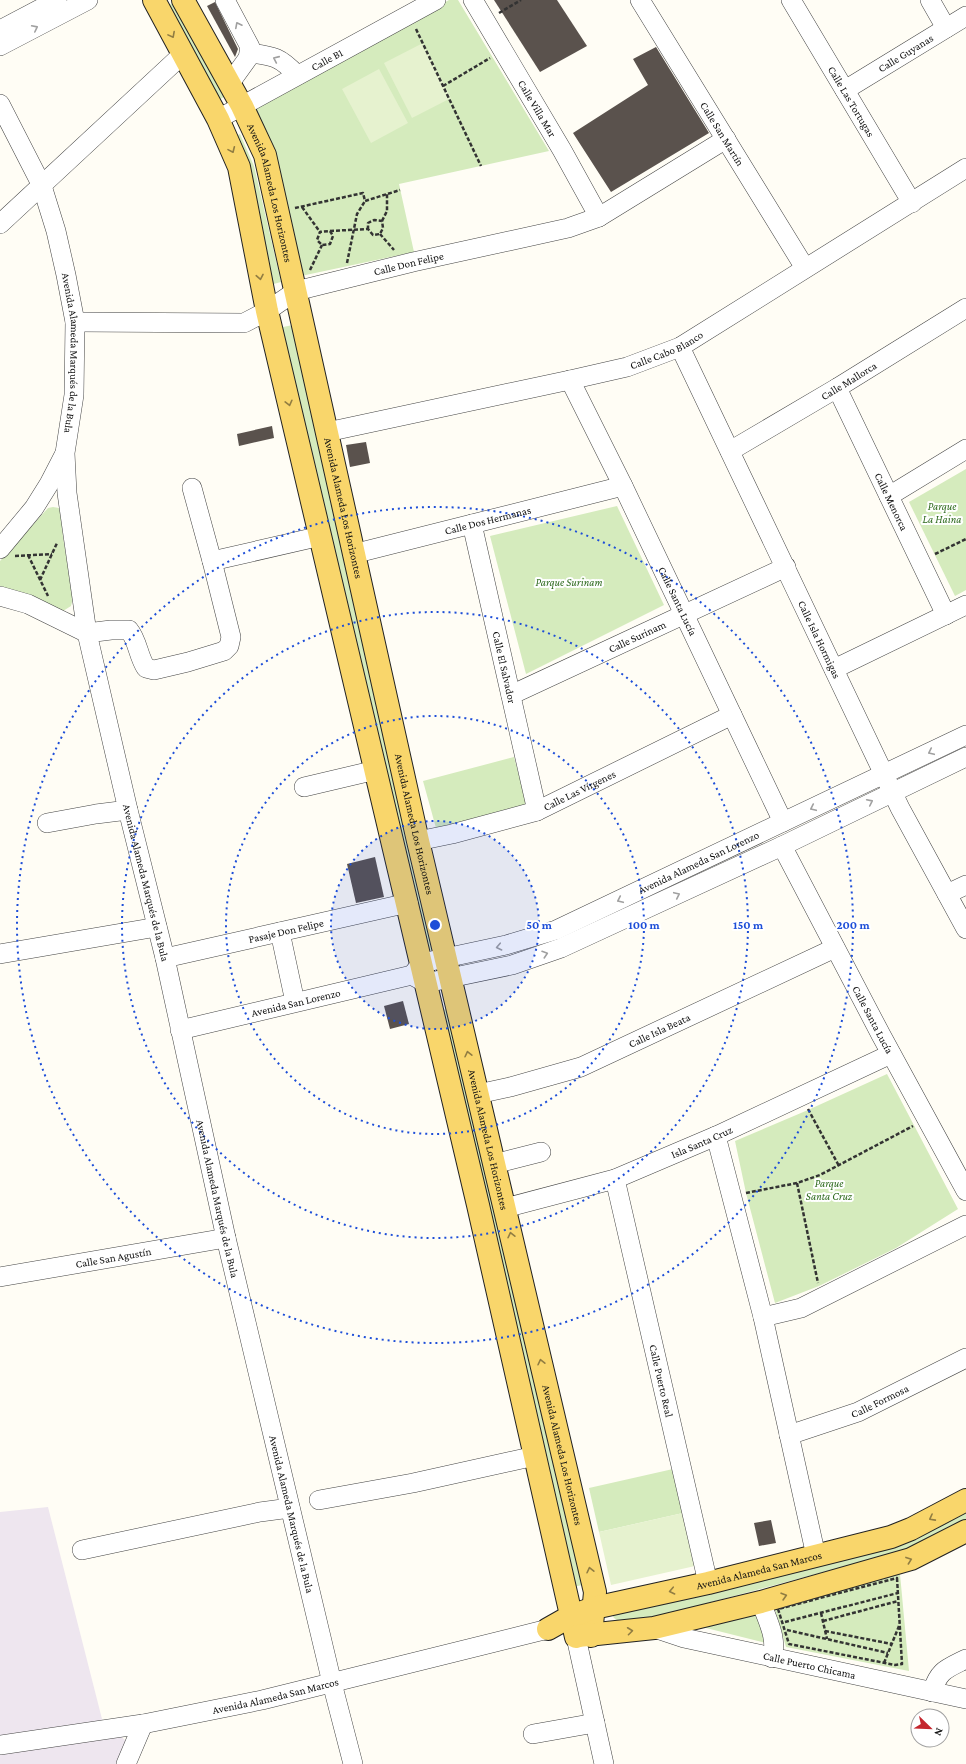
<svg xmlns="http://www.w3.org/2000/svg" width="966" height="1764" font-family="'Crimson Pro',serif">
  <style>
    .industrial { fill: #eee6ef }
    .green { fill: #d5ebbd }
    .pitch { fill: #e6f2cf }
    .building { fill: #5a524d }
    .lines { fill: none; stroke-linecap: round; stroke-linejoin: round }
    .minor-casing { stroke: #444; stroke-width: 20 }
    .major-casing { stroke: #222; stroke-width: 24 }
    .path { stroke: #333; stroke-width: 2.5; stroke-dasharray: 4 2; stroke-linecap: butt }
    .minor { stroke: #fff; stroke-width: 19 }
    .major { stroke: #f9d66b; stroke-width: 22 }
    .oneway { stroke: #a0a0a0 }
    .oneway2 { stroke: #917d42 }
    .ring { fill: none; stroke: #1d4ed8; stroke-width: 2; stroke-dasharray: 2 4 }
    .labels { text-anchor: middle; stroke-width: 4; stroke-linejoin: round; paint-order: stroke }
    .street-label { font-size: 11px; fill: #111; stroke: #fff }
    .park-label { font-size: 11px; font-style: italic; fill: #2f6b1f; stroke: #fff }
    .centre { fill: #1d4ed8; stroke: #fff; stroke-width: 2 }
    .ring-label { font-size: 12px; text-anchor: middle; font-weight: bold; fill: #1d4ed8; stroke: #fff; stroke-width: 4; stroke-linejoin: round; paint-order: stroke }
  </style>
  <rect width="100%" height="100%" fill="#fffdf5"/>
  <polygon class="industrial" points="48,1507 102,1719 127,1742 117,1764 0,1764 0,1512"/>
  <g class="green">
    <polygon points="449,0 458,0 549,151 399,184 414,252 301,276 253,109"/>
    <polygon points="173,3 224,97 214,102 163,8"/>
    <polygon points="240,134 254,166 281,282 270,285 230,139"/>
    <polygon points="293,325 438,948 424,952 278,328"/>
    <polygon points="966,469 966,590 955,596 909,502"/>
    <polygon points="617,506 664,605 526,674 490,536"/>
    <polygon points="53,507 59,508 61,513 63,537 73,598 71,606 63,611 0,591 0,561 48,508"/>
    <polygon points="514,757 527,805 436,828 423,781"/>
    <polygon points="452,1008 587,1584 573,1587 438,1011"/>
    <polygon points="887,1074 958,1209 896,1248 819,1286 775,1303 746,1193 735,1141 808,1110"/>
    <polygon points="673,1469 683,1513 599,1532 589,1488"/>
    <polygon points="966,1506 966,1523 906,1550 659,1616 620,1622 614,1618 612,1615"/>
    <polygon points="900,1574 909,1671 786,1647 774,1606"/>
    <polygon points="756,1613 766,1643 694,1625"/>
  </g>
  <g class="pitch">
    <polygon points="423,43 451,98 412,118 384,63"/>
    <polygon points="379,69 408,123 371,143 342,89"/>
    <polygon points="683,1513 695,1566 611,1585 599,1532"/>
  </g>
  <g class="building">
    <polygon points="494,0 557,0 587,46 540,72"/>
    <polygon points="215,2 238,49 235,57 207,6"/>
    <polygon points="656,47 709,133 611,192 573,133 648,85 633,59"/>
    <polygon points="272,426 274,438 239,446 237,434"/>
    <polygon points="366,442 370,463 350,467 346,445"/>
    <polygon points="375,857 384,897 356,903 347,864"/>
    <polygon points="403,1001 409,1024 390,1029 384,1006"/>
    <polygon points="771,1520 776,1543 759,1546 754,1523"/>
  </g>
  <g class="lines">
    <g class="minor-casing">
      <g id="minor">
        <polyline points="225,0 250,47 248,58 230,83"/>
        <path id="s1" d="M473,0L562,150L599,217"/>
        <path id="s2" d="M640,0L805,268"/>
        <path id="s3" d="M791,0L912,203"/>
        <polyline points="930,0 946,28"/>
        <polyline points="0,30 57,0"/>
        <polyline points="0,46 88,0"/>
        <path d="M250,53C274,56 280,57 297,75"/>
        <path id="s4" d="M845,90L966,16"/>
        <path id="s5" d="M0,104L42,186L56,231L66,275L75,322L74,395L65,453L67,493L87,633L128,810L165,958L226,1238L332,1683L353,1764"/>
        <path id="s6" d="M218,119L436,0"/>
        <polyline points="0,224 183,54"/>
        <path id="s7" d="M75,322L244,323L267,311L296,291L413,262L568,228L599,217L726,139"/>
        <path id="s8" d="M680,347L900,808L966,929"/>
        <path id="s9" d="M570,380L623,486L783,822"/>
        <path id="s10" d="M837,388L946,615"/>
        <path id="s11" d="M327,432L570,380L627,367L680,347L966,168"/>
        <path id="s12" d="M730,451L837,388L966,308"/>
        <polyline points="889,496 966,449"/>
        <path id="s13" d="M472,524L537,811"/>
        <polyline points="0,549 34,508 49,484 64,455"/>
        <path id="s14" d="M353,554L623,486"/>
        <polyline points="212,561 321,536"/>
        <path d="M0,596L28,604L87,633L111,630H129C138,641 138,656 146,668L154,670L188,662L224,651L229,646L231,637L212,561L192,488"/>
        <polyline points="834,669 966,605"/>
        <path id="s15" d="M511,695L786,567"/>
        <polyline points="304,787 376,770"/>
        <polyline points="47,823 96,814 128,810"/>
        <path id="s16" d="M418,841L452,834L537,811L732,715"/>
        <path id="s17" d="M782,846L881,1035L966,1191"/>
        <polyline points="947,894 966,885"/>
        <polyline points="280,932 295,1002"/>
        <polyline points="0,954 157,927"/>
        <path id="s18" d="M165,958L408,903"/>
        <polyline points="413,976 426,983 512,965 561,948 782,846 966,757"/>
        <path id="s19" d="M180,1030L412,975L422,963L506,945L556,930L966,735"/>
        <path id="s20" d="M478,1094L510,1087L581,1067L835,948"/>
        <polyline points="716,1136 763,1317 816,1556"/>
        <polyline points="494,1164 541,1152"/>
        <path id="s21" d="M615,1179L708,1583"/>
        <path id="s22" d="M505,1208L615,1179L716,1136L891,1054"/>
        <path id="s23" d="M0,1277L226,1238"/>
        <polyline points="763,1317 801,1308 966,1225"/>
        <path id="s24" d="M789,1435L858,1412L966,1358"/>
        <polyline points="319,1500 413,1483 535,1456"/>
        <polyline points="82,1550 260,1512 290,1508"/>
        <path d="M761,1602C767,1620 778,1638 772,1658"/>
        <path id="s25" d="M654,1628L684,1638L966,1699"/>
        <polyline points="576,1637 604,1764"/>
        <path d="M932,1692C939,1670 946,1669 966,1659"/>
        <polyline points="533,1734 595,1723"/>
        <path id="s26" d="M0,1745L143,1724L262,1700L548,1629"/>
        <polyline points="126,1764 143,1724"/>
      </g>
    </g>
    <g class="major-casing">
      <g id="major">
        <polyline points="154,0 218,119 239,167 267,311 478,1205 576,1637"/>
        <path id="s27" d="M183,0L242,106L265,155L418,841L595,1592L591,1636"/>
        <path id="s28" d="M548,1629L571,1616L594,1608L708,1583L891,1537L911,1529L966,1500"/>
        <polyline points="578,1636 654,1628 761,1602 911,1559 966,1531"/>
      </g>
    </g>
    <g class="path">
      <polyline points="499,13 521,0"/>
      <polyline points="416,29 481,166"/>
      <polyline points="443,86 490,58"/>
      <polyline points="302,207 320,232"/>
      <polyline points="295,208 363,193 365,201 400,190"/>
      <polyline points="382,221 387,211 387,194"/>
      <polyline points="330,231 368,229 373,235 380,234 383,228 382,221 374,220 368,223 368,229"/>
      <polygon points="330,231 333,236 330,244 322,245 317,240 320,232"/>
      <polyline points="380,234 394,250"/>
      <polyline points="347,263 357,214 365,201"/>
      <polyline points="310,270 322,245"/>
      <polyline points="935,554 966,539"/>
      <polyline points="28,555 48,596"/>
      <polyline points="15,556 52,554"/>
      <polyline points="40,580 57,543"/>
      <polyline points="808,1109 839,1166"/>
      <polyline points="797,1183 818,1283"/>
      <polyline points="746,1193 797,1183 820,1175 913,1126"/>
      <polygon points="897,1578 902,1664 895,1665 789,1644 778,1609"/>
      <polyline points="821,1613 827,1639"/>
      <polyline points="823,1621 898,1601"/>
      <polyline points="785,1622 898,1593"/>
      <polyline points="787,1630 888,1653"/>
      <polyline points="825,1631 892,1644"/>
      <polyline points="884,1663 899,1626"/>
    </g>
    <use href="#minor" class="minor"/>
    <use href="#major" class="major"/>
  </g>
  <defs><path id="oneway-chevron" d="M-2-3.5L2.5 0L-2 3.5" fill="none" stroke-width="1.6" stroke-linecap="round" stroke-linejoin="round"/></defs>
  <g class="oneway">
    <use href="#oneway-chevron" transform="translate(238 25) rotate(-117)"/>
    <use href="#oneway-chevron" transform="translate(35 28) rotate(-27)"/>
    <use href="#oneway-chevron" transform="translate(276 59) rotate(-156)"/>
    <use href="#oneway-chevron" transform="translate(931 752) rotate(155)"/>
    <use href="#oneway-chevron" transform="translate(870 802) rotate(-26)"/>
    <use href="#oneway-chevron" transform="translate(813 808) rotate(155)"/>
    <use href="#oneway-chevron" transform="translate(677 895) rotate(-25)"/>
    <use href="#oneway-chevron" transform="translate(620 900) rotate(155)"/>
    <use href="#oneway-chevron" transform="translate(499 947) rotate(168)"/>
    <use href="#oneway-chevron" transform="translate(545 954) rotate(-18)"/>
  </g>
  <g class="oneway2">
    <use href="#oneway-chevron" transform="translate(172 35) rotate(62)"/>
    <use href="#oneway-chevron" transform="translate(232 150) rotate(66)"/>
    <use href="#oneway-chevron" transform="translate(260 277) rotate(79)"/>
    <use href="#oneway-chevron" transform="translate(289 403) rotate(76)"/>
    <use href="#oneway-chevron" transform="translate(468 1054) rotate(-103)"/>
    <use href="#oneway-chevron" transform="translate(511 1235) rotate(-103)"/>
    <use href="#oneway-chevron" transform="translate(541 1362) rotate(-103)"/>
    <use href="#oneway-chevron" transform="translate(932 1518) rotate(152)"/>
    <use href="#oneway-chevron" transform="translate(909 1560) rotate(-20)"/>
    <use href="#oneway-chevron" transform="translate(590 1570) rotate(-103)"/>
    <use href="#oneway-chevron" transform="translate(672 1591) rotate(168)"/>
    <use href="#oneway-chevron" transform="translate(784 1596) rotate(-16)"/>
    <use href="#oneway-chevron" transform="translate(630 1631) rotate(-7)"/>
  </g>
  <circle cx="435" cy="925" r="104" fill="#1d4ed8" fill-opacity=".12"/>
  <g class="ring">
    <circle cx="435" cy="925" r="104"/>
    <circle cx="435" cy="925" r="209"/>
    <circle cx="435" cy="925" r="313"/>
    <circle cx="435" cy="925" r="418"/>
  </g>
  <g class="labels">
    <g class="street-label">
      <text dy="4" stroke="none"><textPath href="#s4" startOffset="71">Calle Guyanas</textPath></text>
      <text dy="4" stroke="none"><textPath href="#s6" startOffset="124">Calle B1</textPath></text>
      <text dy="4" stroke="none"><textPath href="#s3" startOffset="118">Calle Las Tortugas</textPath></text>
      <text dy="4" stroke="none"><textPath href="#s1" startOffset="126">Calle Villa Mar</textPath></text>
      <text dy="4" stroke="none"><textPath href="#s2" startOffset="157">Calle San Martín</textPath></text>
      <text dy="4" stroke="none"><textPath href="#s27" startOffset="213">Avenida Alameda Los Horizontes</textPath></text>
      <text dy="4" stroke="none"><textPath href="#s7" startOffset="346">Calle Don Felipe</textPath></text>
      <text dy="4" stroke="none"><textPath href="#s11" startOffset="350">Calle Cabo Blanco</textPath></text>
      <text dy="4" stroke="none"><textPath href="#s5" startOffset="263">Avenida Alameda Marqués de la Bula</textPath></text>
      <text dy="4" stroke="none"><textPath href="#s12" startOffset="138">Calle Mallorca</textPath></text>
      <text dy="4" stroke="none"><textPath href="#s10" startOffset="126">Calle Menorca</textPath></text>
      <text dy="4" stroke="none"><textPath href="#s27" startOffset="537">Avenida Alameda Los Horizontes</textPath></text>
      <text dy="4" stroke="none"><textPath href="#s14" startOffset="139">Calle Dos Hermanas</textPath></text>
      <text dy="4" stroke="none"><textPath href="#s9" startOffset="246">Calle Santa Lucía</textPath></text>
      <text dy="4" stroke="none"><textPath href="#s15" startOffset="139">Calle Surinam</textPath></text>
      <text dy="4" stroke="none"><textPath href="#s8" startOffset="324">Calle Isla Hormigas</textPath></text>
      <text dy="4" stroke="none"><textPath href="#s13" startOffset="147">Calle El Salvador</textPath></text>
      <text dy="4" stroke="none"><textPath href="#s16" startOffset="170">Calle Las Vírgenes</textPath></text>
      <text dy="4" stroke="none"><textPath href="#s27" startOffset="861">Avenida Alameda Los Horizontes</textPath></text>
      <text dy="4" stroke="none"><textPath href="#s19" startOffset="550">Avenida Alameda San Lorenzo</textPath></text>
      <text dy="4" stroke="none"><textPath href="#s5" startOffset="802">Avenida Alameda Marqués de la Bula</textPath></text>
      <text dy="4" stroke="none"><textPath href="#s18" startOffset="124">Pasaje Don Felipe</textPath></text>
      <text dy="4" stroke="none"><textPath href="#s19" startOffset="119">Avenida San Lorenzo</textPath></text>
      <text dy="4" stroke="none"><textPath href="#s17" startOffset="196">Calle Santa Lucía</textPath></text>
      <text dy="4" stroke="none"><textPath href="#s20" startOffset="193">Calle Isla Beata</textPath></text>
      <text dy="4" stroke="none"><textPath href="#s27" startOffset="1185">Avenida Alameda Los Horizontes</textPath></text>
      <text dy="4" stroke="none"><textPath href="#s22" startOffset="208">Isla Santa Cruz</textPath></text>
      <text dy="4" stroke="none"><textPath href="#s5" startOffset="1126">Avenida Alameda Marqués de la Bula</textPath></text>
      <text dy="4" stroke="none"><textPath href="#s23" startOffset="115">Calle San Agustín</textPath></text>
      <text dy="4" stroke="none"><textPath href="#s21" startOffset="207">Calle Puerto Real</textPath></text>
      <text dy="4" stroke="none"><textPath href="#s24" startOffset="97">Calle Formosa</textPath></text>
      <text dy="4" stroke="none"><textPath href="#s27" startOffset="1509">Avenida Alameda Los Horizontes</textPath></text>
      <text dy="4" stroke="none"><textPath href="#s5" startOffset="1450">Avenida Alameda Marqués de la Bula</textPath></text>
      <text dy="4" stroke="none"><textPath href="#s28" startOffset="220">Avenida Alameda San Marcos</textPath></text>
      <text dy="4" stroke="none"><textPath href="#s25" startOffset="160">Calle Puerto Chicama</textPath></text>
      <text dy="4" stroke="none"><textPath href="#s26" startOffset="280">Avenida Alameda San Marcos</textPath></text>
    </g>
    <g class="park-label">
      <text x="942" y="510">Parque<tspan x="942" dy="13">La Haina</tspan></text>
      <text x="569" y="586">Parque Surinam</text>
      <text x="829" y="1187">Parque<tspan x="829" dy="13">Santa Cruz</tspan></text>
    </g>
  </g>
  <circle cx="435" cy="925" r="6" class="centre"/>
  <g class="ring-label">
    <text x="539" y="929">50 m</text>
    <text x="644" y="929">100 m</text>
    <text x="748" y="929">150 m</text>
    <text x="853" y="929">200 m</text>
  </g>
  <g transform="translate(930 1728) rotate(113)"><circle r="19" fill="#ffffff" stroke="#a0a0a0"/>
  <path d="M0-3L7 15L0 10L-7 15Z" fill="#c4262e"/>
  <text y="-6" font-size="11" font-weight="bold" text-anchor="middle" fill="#111111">N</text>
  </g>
</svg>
